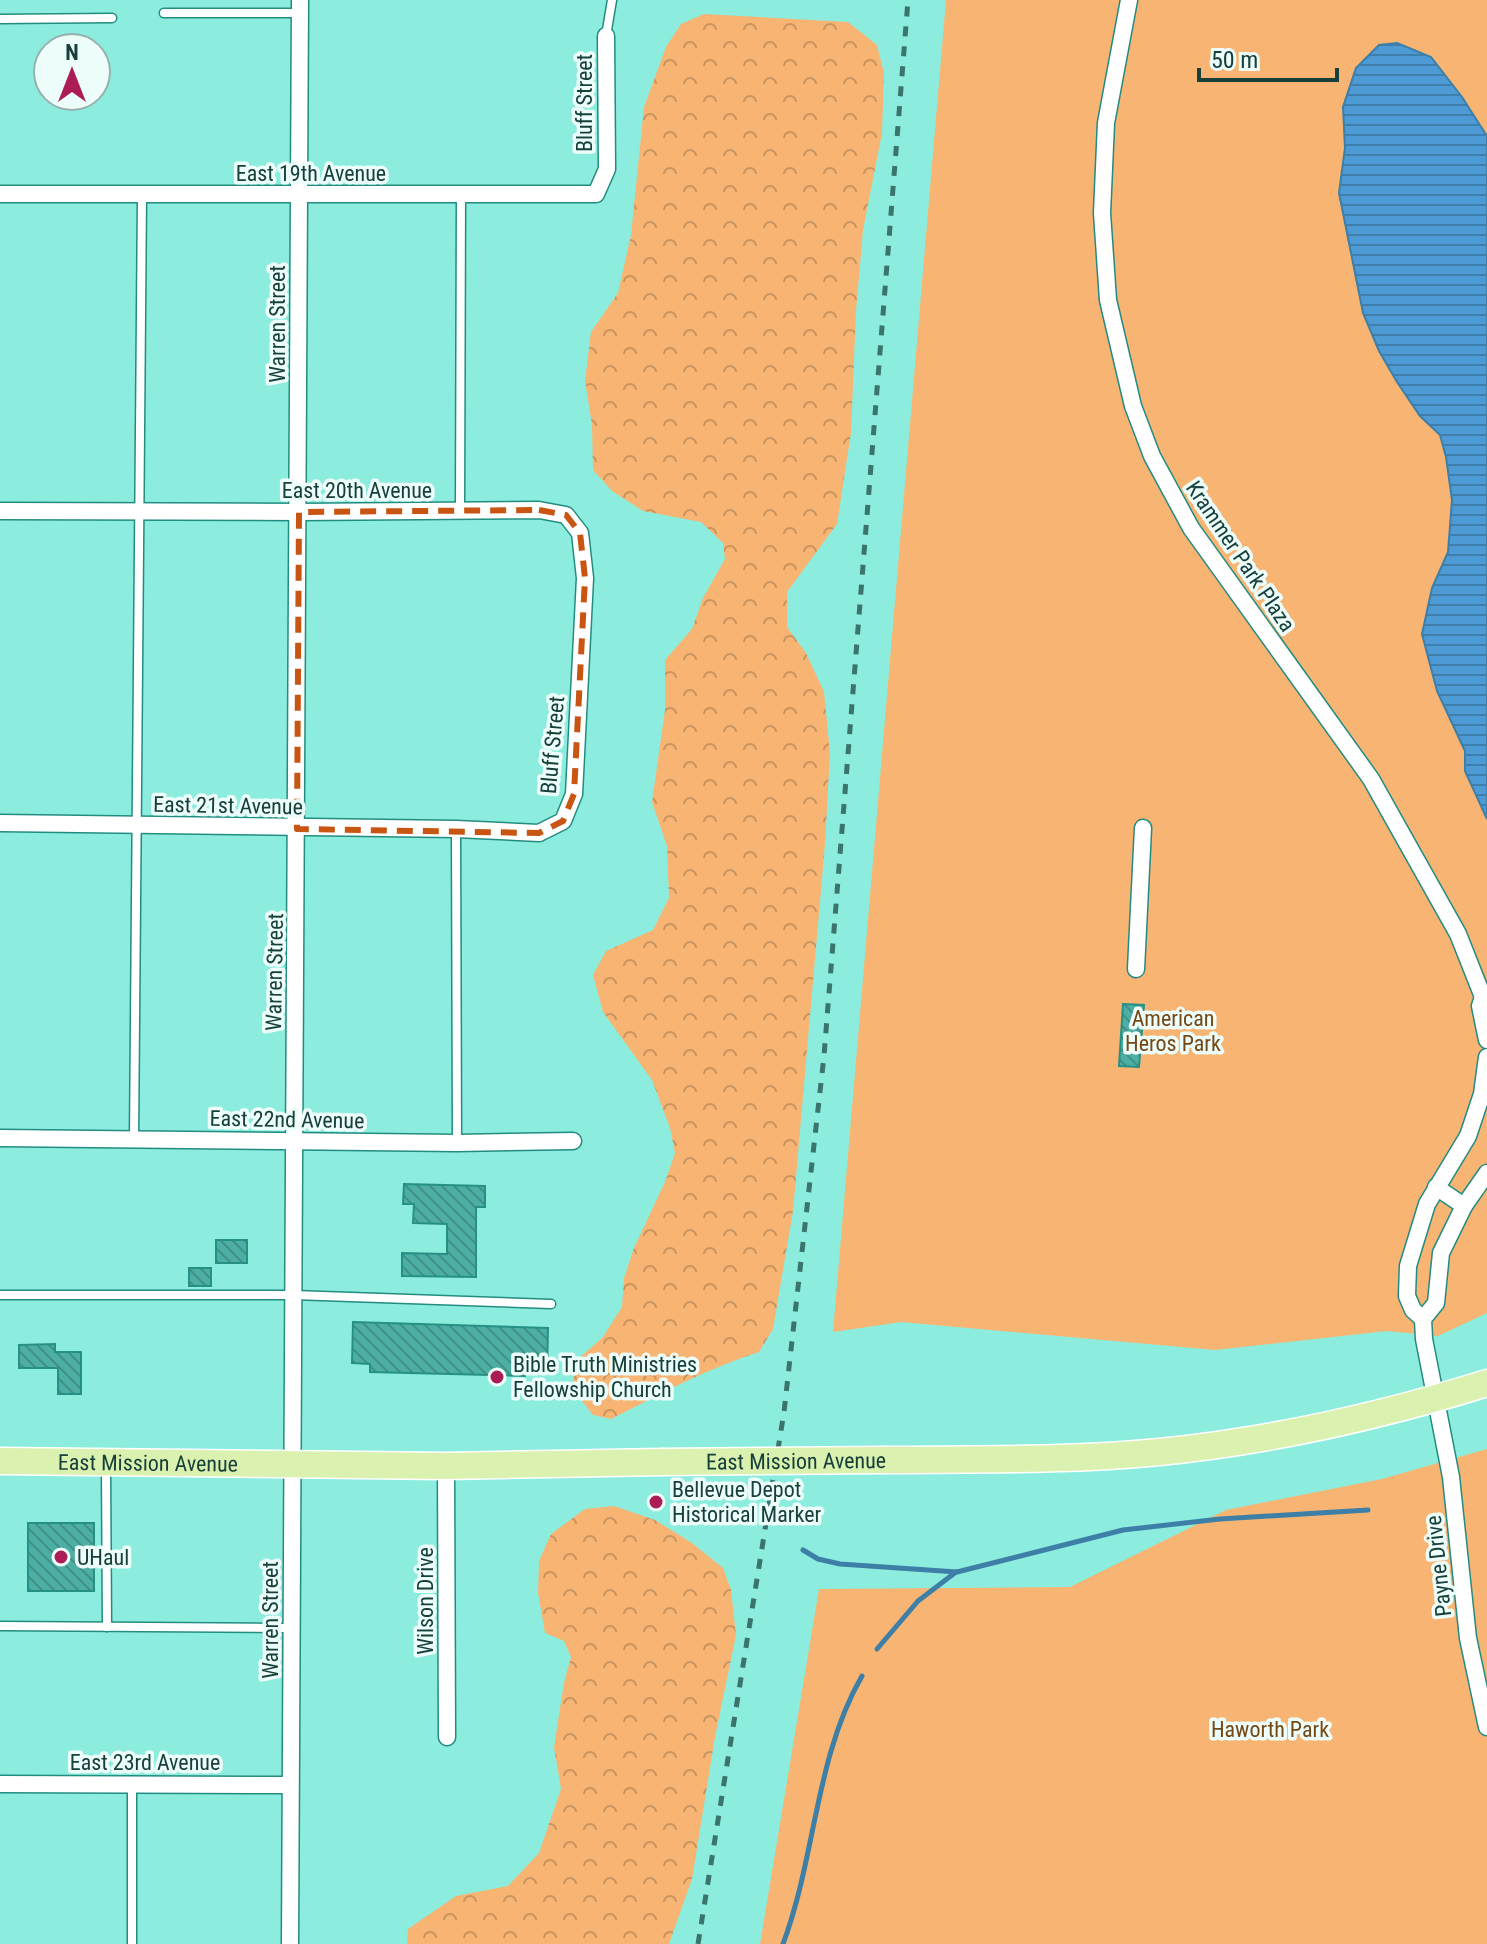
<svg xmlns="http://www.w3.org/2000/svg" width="1487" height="1944" font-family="'Roboto Condensed',sans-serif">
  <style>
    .forest { fill: url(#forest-crowns) }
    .park { fill: #f8b472 }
    .water { fill: url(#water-rules); stroke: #3d7fa7; stroke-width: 2 }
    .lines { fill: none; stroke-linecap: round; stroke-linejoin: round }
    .stream { stroke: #3d7fa7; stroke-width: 5 }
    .building { fill: url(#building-back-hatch); stroke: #279085; stroke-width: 2 }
    .lane-casing { stroke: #228c81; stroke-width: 11 }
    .street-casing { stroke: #228c81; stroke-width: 19 }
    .primary-casing { stroke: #fff; stroke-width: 29 }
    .lane { stroke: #fff; stroke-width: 8 }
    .street { stroke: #fff; stroke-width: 16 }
    .primary { stroke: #dbf1af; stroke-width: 26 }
    .rail { stroke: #3a746c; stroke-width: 5; stroke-dasharray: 10 10; stroke-linecap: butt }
    .primary-bridge-casing { stroke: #fff; stroke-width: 29; stroke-linecap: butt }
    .primary-bridge { stroke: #dbf1af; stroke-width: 26 }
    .marked { fill: none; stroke: #c95513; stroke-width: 6; stroke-dasharray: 16 10; stroke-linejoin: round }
    .poi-dot { fill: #ac1d55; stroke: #ecfdfa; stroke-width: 3 }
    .labels { text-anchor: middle; stroke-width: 7; stroke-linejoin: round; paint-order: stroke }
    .street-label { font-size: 22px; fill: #17403b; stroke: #ecfdfa }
    .park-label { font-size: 22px; fill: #754815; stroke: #ecfdfa }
    .poi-label { font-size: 22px; fill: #17403b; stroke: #ecfdfa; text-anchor: start }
  </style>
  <defs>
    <pattern id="forest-crowns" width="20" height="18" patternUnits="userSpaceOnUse" patternTransform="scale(2)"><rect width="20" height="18" fill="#f8b472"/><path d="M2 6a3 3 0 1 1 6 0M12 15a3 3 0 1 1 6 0" fill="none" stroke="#c8945f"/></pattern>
    <pattern id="water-rules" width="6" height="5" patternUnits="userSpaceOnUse" patternTransform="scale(2)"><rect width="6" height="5" fill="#4d9ad5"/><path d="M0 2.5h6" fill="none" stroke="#3f7fae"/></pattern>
    <pattern id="building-back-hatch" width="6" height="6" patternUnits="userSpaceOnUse" patternTransform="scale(2)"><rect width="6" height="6" fill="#4dafa3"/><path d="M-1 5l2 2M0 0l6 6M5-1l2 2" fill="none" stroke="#3f9086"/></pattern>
  </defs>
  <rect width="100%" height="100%" fill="#8ceddf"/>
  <g class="forest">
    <path d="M704,14L848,22L877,45L884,73L882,133L863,230L856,311L851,433L837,524L787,592V627L806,653L824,692L830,753L825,844L793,1211L773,1329L759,1352C706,1369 660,1394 611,1419L593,1415L572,1388L577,1360L603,1337L622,1307L624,1278L634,1248L665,1182L675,1153L670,1128L652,1080L603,1012L593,975L606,951L653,930L669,898L667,846L652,802L665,710V660L692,629L703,598L725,559L723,543L701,522L643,511L612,491L593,470L592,425L585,381L591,332L618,293L631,235L644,107L666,47L681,24Z"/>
    <polygon points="614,1506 655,1520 692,1543 723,1568 731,1590 736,1635 715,1737 692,1879 669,1944 407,1944 408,1929 456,1896 508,1886 539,1853 561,1789 554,1747 564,1683 571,1657 564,1641 545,1633 538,1593 539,1561 551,1534 585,1509"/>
  </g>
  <g class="park">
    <polygon points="946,0 1487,0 1487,1313 1438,1336 1387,1331 1215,1350 901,1322 833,1332"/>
    <polygon points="1487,1449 1487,1944 760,1944 819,1589 1070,1587 1226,1510 1382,1479"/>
  </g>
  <polygon class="water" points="1397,43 1431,57 1462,97 1487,136 1487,819 1465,771 1465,751 1437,691 1422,634 1432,588 1448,552 1452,500 1446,457 1440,435 1420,416 1397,382 1379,351 1363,313 1339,193 1345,148 1343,107 1356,68 1379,45"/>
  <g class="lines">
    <g class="stream">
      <polyline points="803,1550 818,1559 840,1564 957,1572 1123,1530 1220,1519 1368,1510"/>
      <polyline points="877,1649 918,1601 956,1572"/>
      <path d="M783,1944C816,1856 815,1757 862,1676"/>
    </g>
  </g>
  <g class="building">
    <polygon points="1123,1004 1144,1005 1139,1067 1119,1066"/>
    <polygon points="404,1184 485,1186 485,1207 476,1207 476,1277 402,1276 402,1253 447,1254 447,1224 413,1223 414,1204 403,1204"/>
    <rect x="216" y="1240" width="31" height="23"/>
    <rect x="189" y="1268" width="22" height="18"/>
    <polygon points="353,1322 548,1328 547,1373 525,1373 525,1376 370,1372 370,1364 352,1363"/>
    <polygon points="55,1344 55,1352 81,1352 81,1394 58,1394 58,1368 19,1368 19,1345"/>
    <rect x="28" y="1523" width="66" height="68"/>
  </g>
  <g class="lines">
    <g class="lane-casing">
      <g id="lane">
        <polyline points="164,13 300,13"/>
        <polyline points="0,19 112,18"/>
        <polyline points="606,36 612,0"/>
        <polyline points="460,511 461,194"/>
        <polyline points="456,829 457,1143"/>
        <polyline points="134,1139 142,195"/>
        <polyline points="0,1295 293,1295 551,1304"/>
        <polyline points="106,1467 107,1627"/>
        <polyline points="0,1626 291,1628"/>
        <polyline points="132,1944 132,1785"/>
      </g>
    </g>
    <g class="street-casing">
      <g id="street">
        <polyline points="1129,0 1106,123 1102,213 1108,300 1133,406 1152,456 1191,528 1371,779 1458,934 1483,997 1487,1000"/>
        <polyline points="0,194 596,194 607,169 606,36"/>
        <polyline points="0,511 299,512 539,510 566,515 580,533 585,578 574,794 563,821 539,833 456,829 0,823"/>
        <polyline points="1136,969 1143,828"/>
        <polyline points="1483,997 1480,1006 1487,1040"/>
        <polyline points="0,1138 457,1143 573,1141"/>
        <polyline points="1487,1173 1464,1206 1441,1253 1436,1303 1423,1319 1424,1339 1451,1477 1468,1638 1487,1727"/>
        <polyline points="1436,1187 1464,1206"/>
        <polyline points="1423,1319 1413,1310 1407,1296 1408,1266 1427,1204 1468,1136 1482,1094 1487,1057"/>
        <polyline points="446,1466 447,1737"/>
        <polyline points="0,1784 290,1785"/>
        <polyline points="290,1944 300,0"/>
      </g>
    </g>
    <g class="primary-casing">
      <g id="primary">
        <path d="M884,1460C976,1459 1068,1461 1159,1452C1270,1441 1381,1416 1487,1383"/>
        <path id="s1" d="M0,1461L446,1466L662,1462"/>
      </g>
    </g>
    <use href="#lane" class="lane"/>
    <use href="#street" class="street"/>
    <use href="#primary" class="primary"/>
    <polyline class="rail" points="698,1944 784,1412 824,1056 908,0"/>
    <g class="primary-bridge-casing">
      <g id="primary-bridge">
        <path id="s2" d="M662,1462L884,1460"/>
      </g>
    </g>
    <use href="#primary-bridge" class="primary-bridge"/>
  </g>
  <path class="marked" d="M539,510L566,515L580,533L585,578L574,794L563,821L539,833L297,829L299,512Z"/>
  <g class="poi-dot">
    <circle cx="497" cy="1377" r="8"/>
    <circle cx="656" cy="1502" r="8"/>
    <circle cx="61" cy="1557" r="8"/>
  </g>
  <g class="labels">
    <g class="street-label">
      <text transform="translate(584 103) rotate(-90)" y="8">Bluff Street</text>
      <text x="311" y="181">East 19th Avenue</text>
      <text transform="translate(277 324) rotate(-90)" y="8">Warren Street</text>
      <text x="357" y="498">East 20th Avenue</text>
      <text transform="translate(1241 556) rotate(56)" y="8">Krammer Park Plaza</text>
      <text transform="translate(552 745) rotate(-85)" y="8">Bluff Street</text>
      <text transform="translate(228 805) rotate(1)" y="8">East 21st Avenue</text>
      <text transform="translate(274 972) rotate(-89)" y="8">Warren Street</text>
      <text transform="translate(287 1119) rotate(1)" y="8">East 22nd Avenue</text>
      <text dy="8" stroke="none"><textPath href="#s2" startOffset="134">East Mission Avenue</textPath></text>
      <text dy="8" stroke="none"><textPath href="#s1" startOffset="148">East Mission Avenue</textPath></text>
      <text transform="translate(1438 1566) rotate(-96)" y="8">Payne Drive</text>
      <text transform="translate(425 1601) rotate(-90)" y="8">Wilson Drive</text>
      <text transform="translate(270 1620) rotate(-90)" y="8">Warren Street</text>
      <text x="145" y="1770">East 23rd Avenue</text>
    </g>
    <g class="park-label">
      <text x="1173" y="1026">American<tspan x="1173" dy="25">Heros Park</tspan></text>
      <text x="1270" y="1737">Haworth Park</text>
    </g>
    <g class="poi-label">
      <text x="513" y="1372">Bible Truth Ministries<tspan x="513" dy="25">Fellowship Church</tspan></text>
      <text x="672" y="1497">Bellevue Depot<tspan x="672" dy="25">Historical Marker</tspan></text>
      <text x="77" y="1565">UHaul</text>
    </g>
  </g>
  <g transform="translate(72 72)"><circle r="38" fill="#ecfdfa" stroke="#97b1ae" stroke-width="2"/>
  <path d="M0-6L14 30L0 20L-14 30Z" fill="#ac1d55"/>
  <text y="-12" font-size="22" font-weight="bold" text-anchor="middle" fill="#17403b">N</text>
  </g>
  <path d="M1199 68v12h138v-12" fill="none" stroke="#17403b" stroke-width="4"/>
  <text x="1211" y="68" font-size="24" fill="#17403b" stroke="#ecfdfa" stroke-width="6" paint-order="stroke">50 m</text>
</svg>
